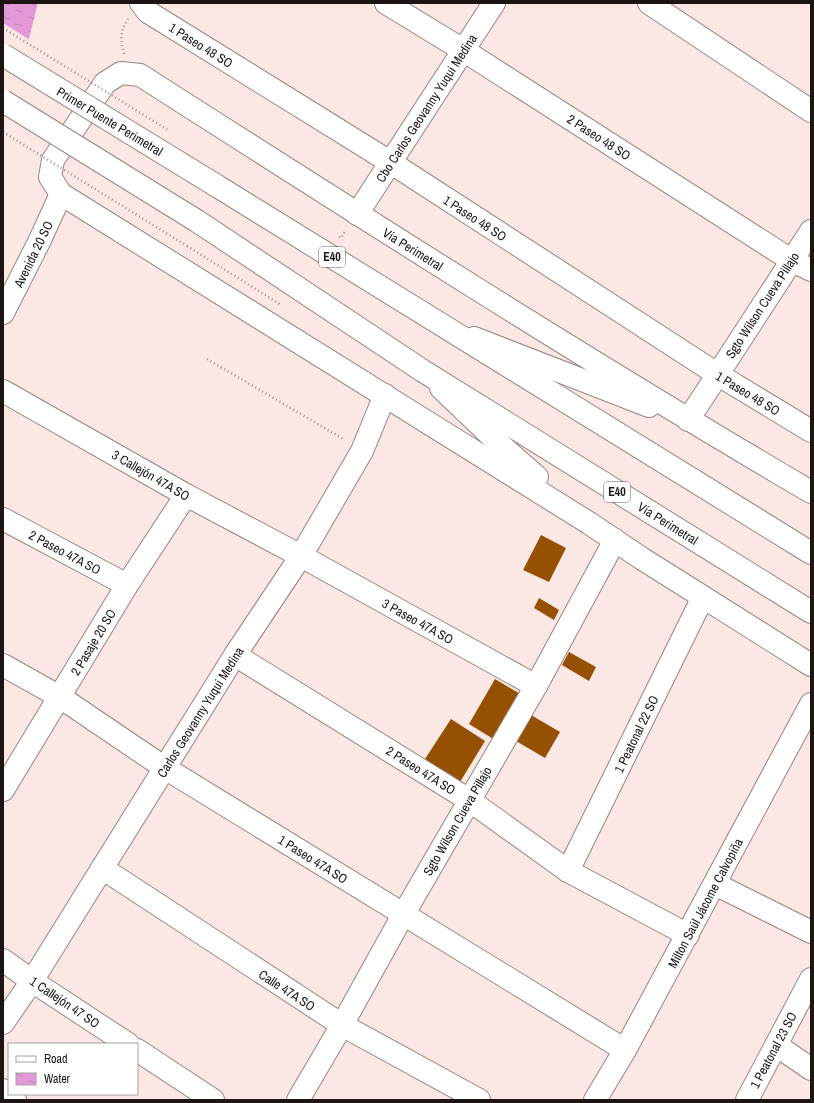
<svg xmlns="http://www.w3.org/2000/svg" width="814" height="1103" font-family="'Archivo Narrow',sans-serif">
  <style>
    .water { fill: url(#water-ripples) }
    .pier { fill: #fbe7e3 }
    .building { fill: #955001 }
    .lines { fill: none; stroke-linecap: round; stroke-linejoin: round }
    .minor-casing { stroke: #978481; stroke-width: 24 }
    .highway-casing { stroke: #978481; stroke-width: 24 }
    .path { stroke: #9f908d; stroke-width: 2.5; stroke-dasharray: 1 3; stroke-linecap: butt }
    .minor { stroke: #fff; stroke-width: 22 }
    .highway { stroke: #fff; stroke-width: 22 }
    .highway-bridge-casing { stroke: #978481; stroke-width: 24; stroke-linecap: butt }
    .path-bridge { stroke: #9f908d; stroke-width: 2.5; stroke-dasharray: 1 3; stroke-linecap: butt }
    .highway-bridge { stroke: #fff; stroke-width: 22 }
    .labels { text-anchor: middle; stroke-width: 4; stroke-linejoin: round; paint-order: stroke }
    .shield { fill: #fff; stroke: #605b5a; stroke-width: 1 }
    .shield-label { font-size: 12px; font-weight: bold; fill: #1c1514 }
    .street-label { font-size: 13px; fill: #1c1514; stroke: #fff }
  </style>
  <defs>
    <pattern id="water-ripples" width="26" height="14" patternUnits="userSpaceOnUse"><rect width="26" height="14" fill="#e399d8"/><path d="M2 4q2-2 4 0t4 0M15 11q2-2 4 0t4 0" fill="none" stroke="#c283b8"/></pattern>
  </defs>
  <rect width="100%" height="100%" fill="#fbe7e3"/>
  <polygon class="water" points="3,3 38,3 3,141"/>
  <polygon class="pier" points="3,23 30,40 6,139 3,137"/>
  <g class="building">
    <polygon points="541,535 566,548 549,582 523,570"/>
    <polygon points="539,598 559,610 554,620 534,608"/>
    <polygon points="569,652 596,667 589,681 562,665"/>
    <polygon points="495,679 522,695 495,740 469,724"/>
    <polygon points="531,715 560,732 545,758 516,741"/>
    <polygon points="451,719 485,741 460,782 425,759"/>
  </g>
  <g class="lines">
    <g class="minor-casing">
      <g id="minor">
        <polyline points="141,3 148,12 390,162 717,374 811,431"/>
        <polyline points="386,3 463,50 791,260 811,270"/>
        <polyline points="649,3 811,111"/>
        <polyline points="357,214 494,3"/>
        <polyline points="3,313 39,242 61,194"/>
        <polyline points="474,338 649,406"/>
        <polyline points="441,388 505,449 537,477"/>
        <polyline points="3,391 186,495 301,556 536,686"/>
        <polyline points="688,420 811,231"/>
        <path d="M811,492C584,359 362,217 140,75L121,73L105,83L53,160L50,177L61,194L589,523L641,558L811,665"/>
        <polyline points="3,519 127,585"/>
        <polyline points="235,655 469,800 568,871 688,935"/>
        <polyline points="3,665 60,697 165,768 625,1050"/>
        <polyline points="3,790 127,585 186,495"/>
        <polyline points="102,868 342,1025 479,1100"/>
        <polyline points="568,871 703,597"/>
        <polyline points="715,884 811,932"/>
        <polyline points="3,960 32,981 128,1044"/>
        <polyline points="3,1023 32,981 235,655 301,556 362,451 385,395"/>
        <polyline points="776,1045 811,1069"/>
        <polyline points="137,1050 213,1100"/>
        <polyline points="3,1090 15,1100"/>
        <polyline points="298,1100 342,1025 403,915 536,686 615,540"/>
        <polyline points="595,1100 625,1050 811,704"/>
        <polyline points="747,1100 811,979"/>
      </g>
    </g>
    <g class="highway-casing">
      <g id="highway">
        <polyline points="217,186 811,553"/>
        <polyline points="197,221 423,371 811,612"/>
      </g>
    </g>
    <g class="path">
      <path d="M124,54C120,39 120,32 128,19"/>
      <polyline points="339,237 341,238 346,230"/>
      <polyline points="187,246 281,305"/>
      <polyline points="207,359 345,440"/>
    </g>
    <use href="#minor" class="minor"/>
    <use href="#highway" class="highway"/>
    <g class="highway-bridge-casing">
      <g id="highway-bridge">
        <polyline points="3,55 217,186"/>
        <polyline points="3,101 197,221"/>
      </g>
    </g>
    <g class="path-bridge">
      <polyline points="3,28 168,130"/>
      <polyline points="3,132 187,246"/>
    </g>
    <use href="#highway-bridge" class="highway-bridge"/>
  </g>
  <g class="labels">
    <g class="shield">
      <rect x="319" y="247" width="26" height="20" rx="3"/>
      <rect x="604" y="482" width="26" height="20" rx="3"/>
    </g>
    <g class="shield-label">
      <text x="332" y="261">E40</text>
      <text x="617" y="496">E40</text>
    </g>
    <g class="street-label">
      <text transform="translate(201 45) rotate(32)" y="5">1 Paseo 48 SO</text>
      <text transform="translate(426 108) rotate(-57)" y="5">Cbo Carlos Geovanny Yuqui Medina</text>
      <text transform="translate(110 121) rotate(31)" y="5">Primer Puente Perimetral</text>
      <text transform="translate(599 137) rotate(33)" y="5">2 Paseo 48 SO</text>
      <text transform="translate(475 218) rotate(33)" y="5">1 Paseo 48 SO</text>
      <text transform="translate(413 249) rotate(32)" y="5">Vía Perimetral</text>
      <text transform="translate(33 254) rotate(-64)" y="5">Avenida 20 SO</text>
      <text transform="translate(762 305) rotate(-57)" y="5">Sgto Wilson Cueva Pillajo</text>
      <text transform="translate(748 393) rotate(31)" y="5">1 Paseo 48 SO</text>
      <text transform="translate(151 475) rotate(30)" y="5">3 Callejón 47A SO</text>
      <text transform="translate(668 523) rotate(32)" y="5">Vía Perimetral</text>
      <text transform="translate(65 552) rotate(28)" y="5">2 Paseo 47A SO</text>
      <text transform="translate(418 621) rotate(29)" y="5">3 Paseo 47A SO</text>
      <text transform="translate(93 642) rotate(-59)" y="5">2 Pasaje 20 SO</text>
      <text transform="translate(200 712) rotate(-58)" y="5">Carlos Geovanny Yuqui Medina</text>
      <text transform="translate(636 734) rotate(-64)" y="5">1 Peatonal 22 SO</text>
      <text transform="translate(421 770) rotate(32)" y="5">2 Paseo 47A SO</text>
      <text transform="translate(457 821) rotate(-60)" y="5">Sgto Wilson Cueva Pillajo</text>
      <text transform="translate(313 859) rotate(32)" y="5">1 Paseo 47A SO</text>
      <text transform="translate(705 903) rotate(-62)" y="5">Milton Saúl Jácome Calvopiña</text>
      <text transform="translate(287 990) rotate(33)" y="5">Calle 47A SO</text>
      <text transform="translate(65 1002) rotate(34)" y="5">1 Callejón 47 SO</text>
      <text transform="translate(773 1050) rotate(-62)" y="5">1 Peatonal 23 SO</text>
    </g>
  </g>
  <rect width="814" height="1103" fill="none" stroke="#1c1514" stroke-width="8"/>
  <rect x="8" y="1043" width="130" height="52" fill="#ffffff" stroke="#a4a1a1"/>
  <rect x="16" y="1056" width="20" height="6" fill="#ffffff" stroke="#a4a1a1"/>
  <text x="44" y="1063" font-size="12" fill="#1c1514">Road</text>
  <rect x="16" y="1073" width="20" height="12" fill="url(#water-ripples)" stroke="#a4a1a1"/>
  <text x="44" y="1083" font-size="12" fill="#1c1514">Water</text>
</svg>
